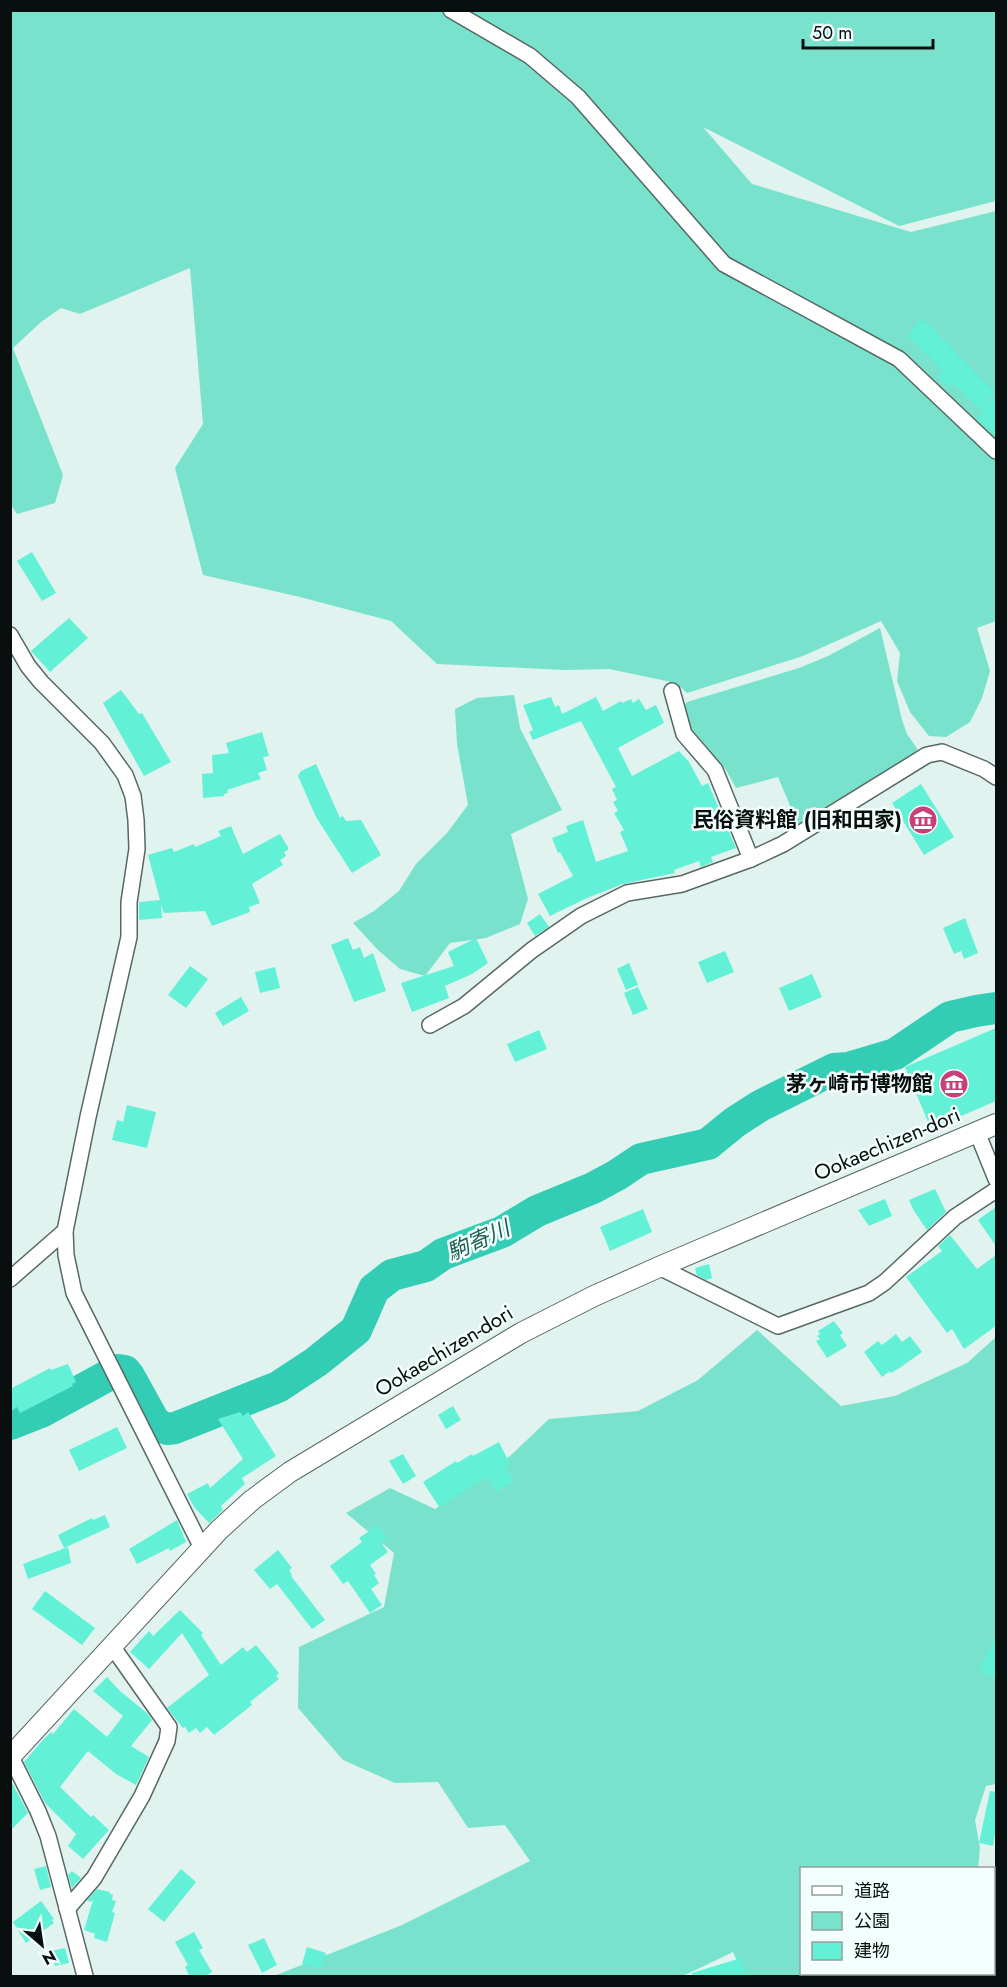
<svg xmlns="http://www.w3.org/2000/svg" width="1007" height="1987" font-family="Jost,'Noto Sans JP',sans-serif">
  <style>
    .green { fill: #78e2cd }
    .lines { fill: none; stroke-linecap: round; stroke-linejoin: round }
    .river { stroke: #32cdb4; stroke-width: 32 }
    .building { fill: #62f1d7 }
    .minor-casing { stroke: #576864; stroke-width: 18 }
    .tertiary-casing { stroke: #576864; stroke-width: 22 }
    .minor { stroke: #fff; stroke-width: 15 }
    .tertiary { stroke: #fff; stroke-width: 20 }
    .labels { text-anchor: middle; stroke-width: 5; stroke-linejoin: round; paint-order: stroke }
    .poi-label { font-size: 21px; font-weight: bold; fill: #090f0e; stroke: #f3fffc; text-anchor: end }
    .street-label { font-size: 21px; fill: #090f0e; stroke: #f3fffc }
    .water-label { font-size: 22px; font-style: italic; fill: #225d52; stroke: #f3fffc }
  </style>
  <rect width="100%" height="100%" fill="#e0f3ef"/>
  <g class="green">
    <polygon points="10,11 996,11 996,201 899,226 703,127 752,184 911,232 996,211 996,621 977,628 990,671 982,698 970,722 946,737 929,736 910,712 897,681 900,653 881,621 803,656 687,693 676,683 609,669 565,670 437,664 391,621 300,597 203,575 175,468 203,424 190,268 80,314 61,308 41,322 13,348 63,475 55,503 17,514 10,504"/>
    <polygon points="880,628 902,720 907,734 918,750 799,827 778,777 736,788 726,770 691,729 683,708 687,702 799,668 828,656"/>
    <polygon points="514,695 520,728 562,810 511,834 528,899 520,924 486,938 450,943 425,976 400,969 378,950 353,923 374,911 399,891 416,864 447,833 468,805 457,744 455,709 477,698"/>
    <polygon points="757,1330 841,1406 895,1396 967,1363 996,1337 996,1784 986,1786 975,1820 980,1848 978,1868 802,1868 802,1974 994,1974 994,1971 996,1976 743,1976 733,1952 683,1976 274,1976 402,1925 530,1861 505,1825 468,1828 438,1782 395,1783 343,1760 298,1708 299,1647 384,1607 394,1553 346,1513 390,1488 435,1509 510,1456 549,1419 638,1411 698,1380"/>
  </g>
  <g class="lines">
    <polyline class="river" points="10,1424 43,1411 118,1370 125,1371 129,1376 155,1423 167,1429 175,1428 278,1387 316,1362 356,1330 374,1289 392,1275 426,1266 443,1254 502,1232 537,1211 593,1188 617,1175 641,1159 708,1144 735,1122 760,1106 834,1069 848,1068 895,1054 950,1017 976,1011 996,1008"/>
  </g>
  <g class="building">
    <polygon points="920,319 931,327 995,393 989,399 991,402 996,397 996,437 976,417 982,411 953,383 949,387 937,376 943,370 908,336"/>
    <polygon points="32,552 56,593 42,601 17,561"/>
    <polygon points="69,618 88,638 50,672 31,651"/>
    <polygon points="121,690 139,714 142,713 171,762 144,776 103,703"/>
    <polygon points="551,697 555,707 559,705 562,714 596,697 603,711 621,701 622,703 631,699 633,703 639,699 646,710 656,705 664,723 618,748 632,776 679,751 689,762 702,786 708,783 736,848 711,857 713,862 701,867 699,861 674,870 675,873 623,884 587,898 550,916 538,894 573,876 560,852 558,853 552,838 568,832 566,826 583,820 596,862 628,851 620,832 624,830 614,813 618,811 613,802 617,800 612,789 616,787 581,721 533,740 529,732 533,730 523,705"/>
    <polygon points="262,732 269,756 263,757 267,770 258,773 261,779 227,790 228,793 224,794 224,796 203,798 202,774 213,773 212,755 229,753 226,743"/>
    <polygon points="316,764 340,818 343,816 346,821 361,820 381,855 352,873 316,817 298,776 301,771"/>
    <polygon points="921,784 954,837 924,855 892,803"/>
    <polygon points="231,826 243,854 280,834 288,847 288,850 284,852 286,856 280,860 283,865 252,884 260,903 249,907 250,912 212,926 205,911 164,913 161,904 162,918 139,920 139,902 160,900 148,855 172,848 174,852 194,844 195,847 221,836 218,831"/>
    <polygon points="540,914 549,927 535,936 527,923"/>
    <polygon points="965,918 978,953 964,959 961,951 954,954 943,928"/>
    <polygon points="348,938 353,950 360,947 364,958 373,953 386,991 354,1002 331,945"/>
    <polygon points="476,938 488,963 472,974 445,986 449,998 412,1012 401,983 454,966 448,952"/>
    <polygon points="725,951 734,972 707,983 698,962"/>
    <polygon points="629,963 638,985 626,990 617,969"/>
    <polygon points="190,966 208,979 186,1008 168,995"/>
    <polygon points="275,967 280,988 260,993 255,972"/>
    <polygon points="812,974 822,997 789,1011 779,988"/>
    <polygon points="638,987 648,1009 633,1015 624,993"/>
    <polygon points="241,997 249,1011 223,1026 215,1013"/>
    <polygon points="996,1028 996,1101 931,1129 905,1067"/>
    <polygon points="539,1030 547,1049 515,1062 507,1044"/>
    <polygon points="127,1105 156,1112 147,1148 112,1140 117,1120 123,1122"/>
    <polygon points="935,1189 946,1212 927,1230 914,1211 909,1200"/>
    <polygon points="885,1199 892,1216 869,1226 858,1210"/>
    <polygon points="996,1207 996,1246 978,1220"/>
    <polygon points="643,1209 652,1232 610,1251 600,1227"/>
    <polygon points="950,1235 977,1269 996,1255 996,1326 964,1349 952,1329 947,1333 906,1277 942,1251 938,1246"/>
    <polygon points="709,1264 712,1278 706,1280 697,1275 695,1268"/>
    <polygon points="834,1321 843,1333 840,1335 847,1346 827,1358 816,1341 820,1339 817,1336 820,1334 818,1331"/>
    <polygon points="896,1334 902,1342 910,1336 922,1352 901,1367 891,1373 890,1371 882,1377 864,1352 878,1341 882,1345"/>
    <polygon points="68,1364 76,1382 72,1384 73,1386 20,1413 17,1407 10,1412 10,1389 50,1368 51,1370"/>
    <polygon points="453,1406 461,1420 446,1429 438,1415"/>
    <polygon points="240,1412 243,1416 248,1412 276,1456 242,1478 245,1484 221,1506 223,1510 209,1523 194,1507 187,1494 208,1483 210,1488 243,1459 218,1419"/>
    <polygon points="117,1427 127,1448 79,1471 69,1450"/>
    <polygon points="499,1442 510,1464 506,1467 514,1481 496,1492 487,1477 439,1507 423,1482 456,1461 457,1463 472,1454 473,1456"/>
    <polygon points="403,1454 416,1476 403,1484 389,1461"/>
    <polygon points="105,1515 110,1527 64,1548 58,1535 92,1518 93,1520"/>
    <polygon points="177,1520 186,1542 170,1551 169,1548 137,1564 129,1549"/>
    <polygon points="378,1525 387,1537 381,1542 388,1552 370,1565 376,1574 374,1575 379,1583 371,1589 382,1605 370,1613 348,1581 343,1584 330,1566 362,1542 359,1538"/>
    <polygon points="68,1547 71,1563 28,1579 23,1564"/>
    <polygon points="278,1550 292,1568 289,1570 292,1575 291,1576 325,1620 312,1629 277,1584 270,1589 254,1570"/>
    <polygon points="45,1591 95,1628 82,1645 32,1609"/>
    <polygon points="180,1610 203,1633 201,1635 221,1665 243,1647 247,1652 256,1645 279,1673 276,1676 279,1679 250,1702 252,1705 214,1735 207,1727 200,1733 196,1728 189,1733 185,1727 183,1728 167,1708 209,1675 182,1633 149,1669 130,1652 149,1631 153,1636"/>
    <polygon points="996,1636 996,1679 979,1670"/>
    <polygon points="107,1677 120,1691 147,1713 152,1720 131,1746 149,1757 136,1785 116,1774 88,1751 60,1787 91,1817 93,1815 109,1830 83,1859 68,1846 76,1834 45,1803 24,1762 42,1741 51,1732 53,1734 74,1709 107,1737 123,1716 93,1691"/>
    <polygon points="10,1779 28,1813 10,1831"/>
    <polygon points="990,1791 996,1792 996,1829 993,1846 979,1843"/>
    <polygon points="46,1866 51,1887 40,1890 34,1869"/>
    <polygon points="181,1869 196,1882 164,1922 148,1909"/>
    <polygon points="72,1871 81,1878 72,1888 68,1875"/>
    <polygon points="97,1889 110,1892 110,1894 113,1895 112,1900 116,1901 112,1912 115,1913 107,1942 94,1938 95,1934 84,1930 93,1900 90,1902 87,1900"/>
    <polygon points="41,1901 54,1919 52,1920 54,1923 26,1943 13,1922"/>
    <polygon points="194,1932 203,1948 199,1950 212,1972 204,1977 190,1977 185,1967 188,1965 175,1942"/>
    <polygon points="264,1938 277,1965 262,1973 248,1945"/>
    <polygon points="307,1947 326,1953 321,1970 302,1964"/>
    <polygon points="65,1948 69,1963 55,1966 51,1951"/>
    <polygon points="741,1958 746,1977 692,1977 692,1973"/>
  </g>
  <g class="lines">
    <g class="minor-casing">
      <g id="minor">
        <polyline points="451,10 530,56 578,97 724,264 899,359 996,451"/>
        <polyline points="10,635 28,666 41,682 102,743 125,775 133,796 136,820 137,849 129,902 129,937 88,1117 65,1231 66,1255 74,1293 202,1548"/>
        <polyline points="672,691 684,734 715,770 751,859"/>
        <polyline points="430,1025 464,1006 532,950 581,916 627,893 682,884 751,859 783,844 927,755 942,752 984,769 996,777"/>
        <polyline points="977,1132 996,1179"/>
        <polyline points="659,1267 778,1326 869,1293 885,1282 955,1217 996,1190"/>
        <polyline points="10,1279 65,1231"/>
        <polyline points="11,1757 38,1811 48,1836 85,1976"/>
        <polyline points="67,1909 94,1878 142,1796 167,1741 169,1727 112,1646"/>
      </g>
    </g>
    <g class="tertiary-casing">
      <polyline id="tertiary" points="10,1757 219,1530 252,1500 290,1472 521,1333 594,1296 659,1267 996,1124"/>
    </g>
    <use href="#minor" class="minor"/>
    <use href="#tertiary" class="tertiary"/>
  </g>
  <defs>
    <g id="museum-disc" transform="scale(1.5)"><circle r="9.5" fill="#c93f78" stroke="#f3fffc"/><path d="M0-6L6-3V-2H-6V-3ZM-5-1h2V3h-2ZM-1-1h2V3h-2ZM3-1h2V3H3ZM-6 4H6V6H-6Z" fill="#fff"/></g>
  </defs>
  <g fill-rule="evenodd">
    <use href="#museum-disc" x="923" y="820"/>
    <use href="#museum-disc" x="954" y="1084"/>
  </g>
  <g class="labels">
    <g class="poi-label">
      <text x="902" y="827">民俗資料館 (旧和田家)</text>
      <text x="933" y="1091">茅ヶ崎市博物館</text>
    </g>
    <g class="street-label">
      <text transform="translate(887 1144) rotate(-23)" y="7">Ookaechizen-dori</text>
      <text transform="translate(444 1351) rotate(-31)" y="7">Ookaechizen-dori</text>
    </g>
    <g class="water-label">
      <text transform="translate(478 1240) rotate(-24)" y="8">駒寄川</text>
    </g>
  </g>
  <rect width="1007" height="1987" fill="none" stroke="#090f0e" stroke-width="24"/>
  <rect x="800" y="1867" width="195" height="108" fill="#f3fffc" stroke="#959f9d" stroke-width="1.5"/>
  <rect x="812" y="1886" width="30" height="9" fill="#ffffff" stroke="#959f9d" stroke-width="1.5"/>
  <text x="854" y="1897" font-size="18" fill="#090f0e">道路</text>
  <rect x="812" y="1912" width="30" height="18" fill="#78e2cd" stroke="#959f9d" stroke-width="1.5"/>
  <text x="854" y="1927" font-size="18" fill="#090f0e">公園</text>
  <rect x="812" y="1942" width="30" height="18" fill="#62f1d7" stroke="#959f9d" stroke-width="1.5"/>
  <text x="854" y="1957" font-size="18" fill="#090f0e">建物</text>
  <g transform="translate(42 1945) rotate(151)" stroke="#f3fffc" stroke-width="4.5" paint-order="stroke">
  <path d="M0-4.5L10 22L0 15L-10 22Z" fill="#090f0e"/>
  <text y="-9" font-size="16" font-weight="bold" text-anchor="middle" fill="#090f0e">N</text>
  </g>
  <path d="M803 39v9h130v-9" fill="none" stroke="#090f0e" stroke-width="3"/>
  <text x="812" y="39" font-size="18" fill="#090f0e" stroke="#f3fffc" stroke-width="4.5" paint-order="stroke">50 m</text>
</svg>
